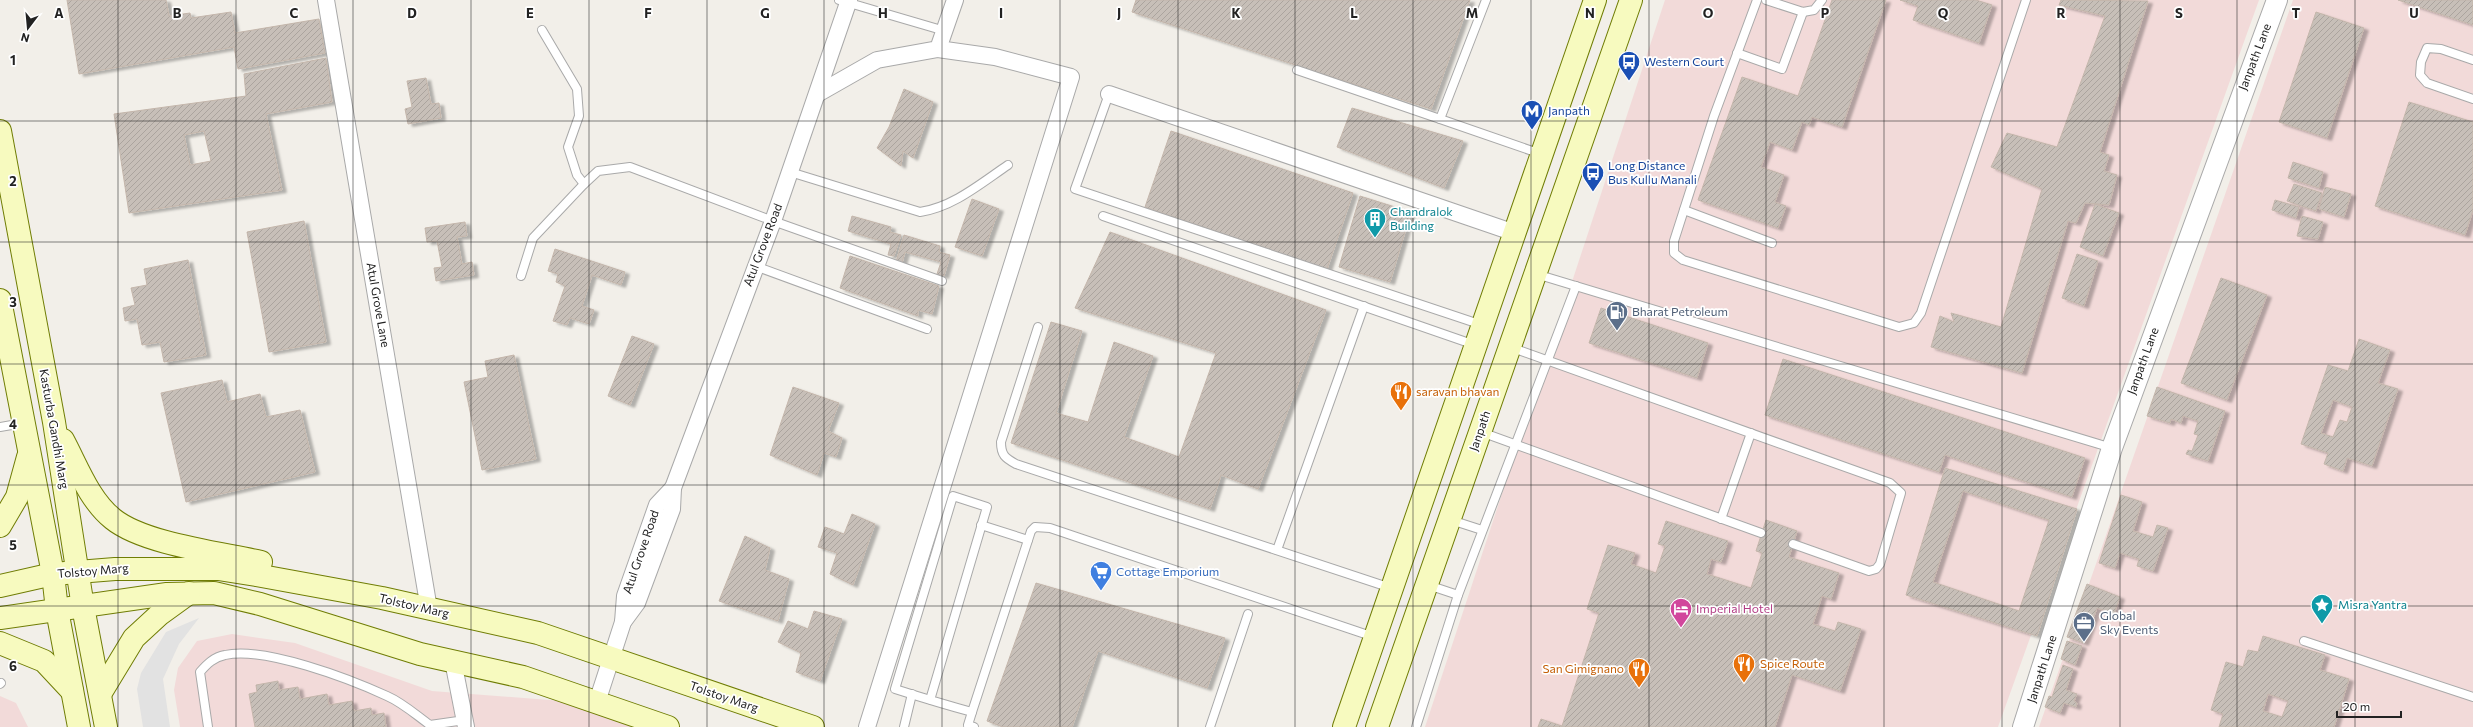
<svg xmlns="http://www.w3.org/2000/svg" width="2473" height="727" font-family="Commissioner,sans-serif">
  <style>
    .commercial { fill: #f2dad9 }
    .parking { fill: #e2e2e2 }
    .building { fill: url(#building-hatch); stroke: #c4b6ab; fill-rule: evenodd; filter: url(#shadow) }
    .lines { fill: none; stroke-linecap: round; stroke-linejoin: round }
    .service-casing { stroke: #a9a9a9; stroke-width: 10 }
    .minor-casing { stroke: #a9a9a9; stroke-width: 18 }
    .tertiary-casing { stroke: #a9a9a9; stroke-width: 22 }
    .secondary-casing { stroke: #707d05; stroke-width: 24 }
    .service { stroke: #fff; stroke-width: 8 }
    .minor { stroke: #fff; stroke-width: 16 }
    .tertiary { stroke: #fff; stroke-width: 20 }
    .secondary { stroke: #f7fabf; stroke-width: 22 }
    .grid { fill: none; stroke: #222; stroke-width: 1; stroke-opacity: 0.55 }
    .labels { text-anchor: middle; stroke-width: 3.5; stroke-linejoin: round; paint-order: stroke }
    .street-label { font-size: 12px; fill: #222; stroke: #fff }
    .transit-label { font-size: 12px; fill: #164399; stroke: #fff; text-anchor: start }
    .culture-label { font-size: 12px; fill: #0d838f; stroke: #fff; text-anchor: start }
    .service-label { font-size: 12px; fill: #4e5e75; stroke: #fff; text-anchor: start }
    .food-label { font-size: 12px; fill: #c56008; stroke: #fff; text-anchor: start }
    .shop-label { font-size: 12px; fill: #366cbe; stroke: #fff; text-anchor: start }
    .hotel-label { font-size: 12px; fill: #b23c85; stroke: #fff; text-anchor: start }
    .grid-label { font-size: 13px; text-anchor: middle; font-weight: bold; fill: #222; stroke: #fff; stroke-width: 3.5; stroke-linejoin: round; paint-order: stroke }
  </style>
  <defs>
    <pattern id="building-hatch" width="6" height="6" patternUnits="userSpaceOnUse"><rect width="6" height="6" fill="#c7bfb8"/><path d="M-1 1l2-2M0 6l6-6M5 7l2-2" fill="none" stroke="#aba49e"/></pattern>
    <filter id="shadow"><feDropShadow dx="4.5" dy="2.5" stdDeviation="1" flood-color="#0004"/></filter>
  </defs>
  <rect width="100%" height="100%" fill="#f2efe9"/>
  <g class="commercial">
    <polygon points="1665,0 2259,0 1998,727 1425,727"/>
    <polygon points="2293,0 2473,0 2473,727 2039,727"/>
    <polygon points="232,634 295,643 432,691 562,701 632,727 180,727 174,690 178,668 197,641"/>
    <polygon points="0,696 16,703 28,727 0,727"/>
  </g>
  <polygon class="parking" points="199,618 179,644 163,679 170,727 143,727 137,689 141,673 166,632"/>
  <g class="building">
    <polygon points="67,0 166,0 169,16 190,13 191,18 231,12 235,33 319,19 325,53 238,69 234,47 79,74"/>
    <polygon points="1136,0 1470,0 1431,109 1132,12"/>
    <polygon points="1832,0 1886,0 1842,127 1812,117 1809,125 1802,122 1792,150 1770,142 1761,167 1784,175 1775,202 1786,206 1778,228 1698,200 1742,77 1798,96"/>
    <polygon points="1900,0 1976,0 1992,5 1979,43 1913,20 1918,6"/>
    <polygon points="2061,0 2148,1 2100,152 2109,155 2104,171 2117,175 2109,205 2085,203 2076,223 2068,221 2022,373 1931,347 1940,316 1954,322 1951,313 2001,327 2042,189 1991,167 2007,133 2057,147 2105,16 2059,5"/>
    <polygon points="2398,0 2473,0 2473,25"/>
    <polygon points="2316,12 2364,28 2327,138 2279,122"/>
    <path d="M326,58L332,102L266,114L282,190L129,213L114,114L246,96L244,74ZM204,131L211,161L190,165L184,135Z"/>
    <polygon points="426,78 431,104 439,103 441,118 408,124 405,109 412,107 407,81"/>
    <polygon points="904,89 933,102 913,158 903,151 901,166 877,148 889,127"/>
    <polygon points="2409,102 2473,122 2473,210 2465,235 2375,206"/>
    <polygon points="1352,108 1463,141 1444,188 1337,147"/>
    <polygon points="1171,131 1353,193 1327,269 1145,207"/>
    <polygon points="2293,162 2323,172 2319,188 2288,178"/>
    <polygon points="2294,184 2322,193 2316,211 2287,201"/>
    <polygon points="2325,187 2351,194 2344,217 2319,209"/>
    <polygon points="1360,196 1411,212 1390,282 1339,267"/>
    <polygon points="972,199 999,209 982,256 955,247"/>
    <polygon points="2275,200 2299,207 2296,218 2272,210"/>
    <polygon points="2095,204 2119,213 2103,256 2080,247"/>
    <polygon points="852,216 891,227 890,232 901,235 894,256 888,255 891,244 848,231"/>
    <polygon points="2302,216 2323,222 2318,239 2297,236"/>
    <polygon points="304,221 326,342 269,352 247,232"/>
    <polygon points="465,222 467,236 457,237 462,264 472,262 474,275 436,281 434,268 442,267 437,241 427,242 425,228"/>
    <polygon points="1110,232 1326,310 1258,489 1221,475 1210,509 1011,443 1051,322 1082,331 1056,413 1088,422 1114,342 1153,356 1124,437 1179,457 1216,353 1075,308"/>
    <polygon points="904,235 940,246 939,252 950,255 944,276 937,274 941,262 905,252 902,263 896,262"/>
    <polygon points="555,249 625,272 621,285 592,275 582,306 594,310 589,324 570,318 567,325 553,321 565,286 556,282 558,274 548,271"/>
    <polygon points="2077,254 2098,261 2084,306 2062,298"/>
    <polygon points="850,256 939,286 932,314 918,310 918,316 840,288"/>
    <polygon points="188,260 206,355 164,362 160,342 142,345 137,319 125,321 123,308 135,305 131,288 147,285 144,269"/>
    <polygon points="2221,278 2267,295 2227,400 2181,383"/>
    <polygon points="1601,308 1708,343 1697,378 1589,343"/>
    <polygon points="632,336 654,344 630,405 608,396"/>
    <path d="M2359,339L2390,350L2378,383L2398,389L2372,466L2347,458L2343,471L2324,464L2328,453L2301,444L2328,365L2348,371ZM2333,400L2352,407L2347,422L2340,420L2333,437L2321,433Z"/>
    <polygon points="514,355 536,459 482,470 464,382 488,377 485,361"/>
    <polygon points="1783,359 2085,458 2072,497 1945,455 1939,472 1765,415"/>
    <polygon points="222,380 227,402 260,394 266,417 300,410 315,472 186,502 161,393"/>
    <polygon points="793,387 839,403 828,431 842,438 836,457 824,453 817,475 770,455"/>
    <polygon points="2157,387 2225,411 2208,461 2186,454 2188,450 2192,451 2198,435 2194,434 2198,421 2183,416 2181,423 2171,419 2170,423 2147,416"/>
    <path d="M1945,468L2077,509L2037,636L1906,595ZM1963,491L2049,520L2019,611L1933,582Z"/>
    <polygon points="2121,495 2142,502 2133,531 2153,537 2157,525 2168,528 2153,571 2137,566 2139,559 2120,553 2115,568 2099,563"/>
    <polygon points="852,514 875,524 853,585 830,574 837,553 818,547 825,527 844,534"/>
    <polygon points="1766,520 1797,531 1789,557 1839,573 1831,599 1822,596 1813,624 1835,631 1838,622 1861,629 1840,691 1792,675 1775,727 1538,727 1541,719 1562,726 1599,613 1587,609 1608,545 1635,553 1631,564 1656,573 1665,546 1658,544 1666,521 1728,541 1721,562 1711,559 1707,574 1751,588 1762,553 1756,551"/>
    <polygon points="745,536 770,548 765,570 789,579 778,621 719,601"/>
    <polygon points="1036,583 1225,638 1207,688 1098,651 1072,727 1003,727 987,721"/>
    <polygon points="2087,584 2120,597 2114,614 2097,608 2084,643 2067,637"/>
    <polygon points="814,611 842,619 820,681 796,672 801,653 778,642 788,621 808,629"/>
    <path d="M2263,636L2325,655L2320,670L2349,679L2334,727H2219L2223,714L2211,710L2226,662L2243,667L2248,650L2258,652ZM2268,694L2288,701L2282,717L2263,711Z"/>
    <polygon points="2067,641 2082,646 2075,665 2061,659"/>
    <polygon points="2063,665 2073,669 2066,690 2077,694 2074,701 2077,703 2076,707 2064,703 2060,713 2045,707 2049,696 2052,697"/>
    <polygon points="278,681 279,690 298,687 300,699 327,694 329,705 352,701 354,711 371,708 372,715 384,713 386,727 255,727 249,694 257,692 256,685"/>
  </g>
  <g class="lines">
    <g class="service-casing">
      <g id="service">
        <polyline points="839,0 945,31"/>
        <polyline points="1757,0 1714,116 1674,241 1674,253 1683,260 1899,327 1914,323 1921,313 2026,0"/>
        <polyline points="1766,0 1803,12 1814,10 1822,0"/>
        <polyline points="542,30 577,89 579,116 568,147 577,175 584,184"/>
        <polyline points="1737,53 1782,69 1803,12"/>
        <polyline points="2473,60 2441,49 2427,48 2421,62 2420,75 2427,83 2473,99"/>
        <polyline points="1297,70 1440,119 1486,0"/>
        <polyline points="1109,94 1075,189 1482,325"/>
        <polyline points="1440,119 1541,154"/>
        <path d="M790,172L920,212C953,207 980,184 1008,165"/>
        <polyline points="1684,210 1772,243"/>
        <polyline points="1103,216 1475,345"/>
        <polyline points="755,266 927,329"/>
        <polyline points="1536,274 2112,448"/>
        <polyline points="521,276 533,238 584,184 598,171 630,167 773,221 942,281"/>
        <path d="M1038,327L1001,442C1001,455 1005,458 1016,464L1391,588"/>
        <polyline points="1510,347 1890,483 1901,493 1880,564 1876,569 1869,571 1793,544"/>
        <polyline points="0,427 23,423"/>
        <polyline points="1481,432 1761,533"/>
        <polyline points="1721,519 1751,433"/>
        <polyline points="1451,520 1482,530"/>
        <polyline points="981,525 1028,540"/>
        <polyline points="1277,550 1364,306"/>
        <polyline points="1428,585 1458,595"/>
        <polyline points="2304,641 2473,697"/>
        <polyline points="0,684 1,683"/>
        <path d="M930,700L987,507L953,496L895,689C920,697 946,705 972,712"/>
        <path d="M208,727L200,672C207,664 214,657 225,655C264,646 350,679 387,696C403,703 416,715 430,725L465,720"/>
        <polyline points="904,727 912,694"/>
        <polyline points="974,727 968,725 972,712 1031,531 1035,527 1050,528 1374,637"/>
        <polyline points="1210,727 1248,614"/>
        <polyline points="1416,727 1458,595 1576,286"/>
      </g>
    </g>
    <g class="minor-casing">
      <g id="minor">
        <polyline points="326,0 429,609"/>
        <polyline points="819,93 877,60 938,49 955,0"/>
        <polyline points="1109,94 1515,233"/>
        <polyline points="623,622 625,596 657,505 673,488"/>
        <polyline points="453,661 466,727"/>
        <polyline points="597,702 623,622 637,603 672,509 673,488 773,221 849,0"/>
        <polyline points="867,727 1071,77 995,57 938,49"/>
      </g>
    </g>
    <g class="tertiary-casing">
      <polyline id="tertiary" points="2023,727 2112,448 2277,0"/>
    </g>
    <g class="secondary-casing">
      <g id="secondary">
        <polyline points="0,131 54,422 83,607 106,727"/>
        <polyline points="0,300 53,574 57,610 79,727"/>
        <path d="M63,440C77,466 89,500 113,519C144,544 221,553 261,562"/>
        <polyline points="0,526 17,497 28,457"/>
        <polyline points="0,586 53,574 115,569 218,569 256,575 382,598 538,633 813,727"/>
        <polyline points="0,618 167,594 214,593 260,604 420,654 523,677 668,727"/>
        <polyline points="0,643 44,661 72,691"/>
        <polyline points="100,694 134,638 160,614 189,593"/>
        <polyline points="1344,727 1595,0"/>
        <polyline points="1377,727 1631,0"/>
      </g>
    </g>
    <use href="#service" class="service"/>
    <use href="#minor" class="minor"/>
    <use href="#tertiary" class="tertiary"/>
    <use href="#secondary" class="secondary"/>
  </g>
  <path class="grid" d="M118,0V727M236,0V727M353,0V727M471,0V727M589,0V727M707,0V727M824,0V727M942,0V727M1060,0V727M1178,0V727M1295,0V727M1413,0V727M1531,0V727M1649,0V727M1766,0V727M1884,0V727M2002,0V727M2120,0V727M2237,0V727M2355,0V727M0,121H2473M0,242H2473M0,364H2473M0,485H2473M0,606H2473"/>
  <defs>
    <g id="bus-pin" transform="scale(1.15)"><path d="M0 17L-7.5 6A9.5 9.5 0 1 1 7.5 6Z" fill="#1a4fb4" stroke="#fff"/><path d="M-5-6H5V4H4V6H2V4H-2V6H-4V4H-5ZM-3.5-4V0h7V-4ZM-3.5 1.2v1.5H-2V1.2ZM2 1.2v1.5H3.5V1.2Z" fill="#fff"/></g>
    <g id="metro-pin" transform="scale(1.15)"><path d="M0 17L-7.5 6A9.5 9.5 0 1 1 7.5 6Z" fill="#1a4fb4" stroke="#fff"/><path d="M-5.5 5V-5H-3L0 0L3-5H5.5V5H3V-.5L0 4L-3-.5V5Z" fill="#fff"/></g>
    <g id="building-pin" transform="scale(1.15)"><path d="M0 17L-7.5 6A9.5 9.5 0 1 1 7.5 6Z" fill="#0f9aa8" stroke="#fff"/><path d="M-4-6H4V6H1V3H-1V6H-4ZM-2.5-4.3h1.7v1.8h-1.7ZM.8-4.3h1.7v1.8H.8ZM-2.5-1h1.7V.8h-1.7ZM.8-1h1.7V.8H.8Z" fill="#fff"/></g>
    <g id="fuel-pin" transform="scale(1.15)"><path d="M0 17L-7.5 6A9.5 9.5 0 1 1 7.5 6Z" fill="#5c6f8a" stroke="#fff"/><path d="M-5.5-6h7V0h2V4h1.3V-2.5L3-4.5l.8-.8L6-3V5H2.5V1h-1V6h-7ZM-4.2-4.7v3.2H.2V-4.7Z" fill="#fff"/></g>
    <g id="restaurant-pin" transform="scale(1.15)"><path d="M0 17L-7.5 6A9.5 9.5 0 1 1 7.5 6Z" fill="#e8710a" stroke="#fff"/><path d="M-5-6h1v4h1v-4h1v4h1v-4h1v5L-1.5 .5V6h-2V.5L-5-1ZM5-6V6H3V1.5H1.5Q1.5-4 5-6Z" fill="#fff"/></g>
    <g id="supermarket-pin" transform="scale(1.15)"><path d="M0 17L-7.5 6A9.5 9.5 0 1 1 7.5 6Z" fill="#3f7fe0" stroke="#fff"/><path d="M-6-5.5h2.5l.6 2H6L4.5 2H-2.5L-4.4-4H-6ZM-1.5 3.2a1.3 1.3 0 1 0 .1 0ZM3 3.2a1.3 1.3 0 1 0 .1 0Z" fill="#fff"/></g>
    <g id="sight-pin" transform="scale(1.15)"><path d="M0 17L-7.5 6A9.5 9.5 0 1 1 7.5 6Z" fill="#0f9aa8" stroke="#fff"/><path d="M0-6L1.8-2.2L6-1.7L2.9 1.2L3.7 5.4L0 3.3L-3.7 5.4L-2.9 1.2L-6-1.7L-1.8-2.2Z" fill="#fff"/></g>
    <g id="hotel-pin" transform="scale(1.15)"><path d="M0 17L-7.5 6A9.5 9.5 0 1 1 7.5 6Z" fill="#d1479c" stroke="#fff"/><path d="M-6-4.5h1.5V1H6V5H4.5V3h-9V5H-6ZM-4 0a1.8 1.8 0 1 1 3.6 0ZM.5 0V-2.5h3Q6-2.5 6 0Z" fill="#fff"/></g>
    <g id="office-pin" transform="scale(1.15)"><path d="M0 17L-7.5 6A9.5 9.5 0 1 1 7.5 6Z" fill="#5c6f8a" stroke="#fff"/><path d="M-6-3h4V-5.5h4V-3h4V5H-6ZM-1-4.5V-3h2v-1.5ZM-6 0V1H6V0Z" fill="#fff"/></g>
  </defs>
  <g fill-rule="evenodd">
    <use href="#bus-pin" x="1629" y="62"/>
    <use href="#metro-pin" x="1532" y="111"/>
    <use href="#bus-pin" x="1593" y="173"/>
    <use href="#building-pin" x="1375" y="219"/>
    <use href="#fuel-pin" x="1617" y="312"/>
    <use href="#restaurant-pin" x="1401" y="392"/>
    <use href="#supermarket-pin" x="1101" y="572"/>
    <use href="#sight-pin" x="2322" y="605"/>
    <use href="#hotel-pin" x="1681" y="609"/>
    <use href="#office-pin" x="2084" y="623"/>
    <use href="#restaurant-pin" x="1744" y="664"/>
    <use href="#restaurant-pin" x="1639" y="669"/>
  </g>
  <g class="labels">
    <g class="street-label">
      <text transform="translate(2255 57) rotate(-69)" y="4">Janpath Lane</text>
      <text transform="translate(763 245) rotate(-69)" y="4">Atul Grove Road</text>
      <text transform="translate(378 305) rotate(80)" y="4">Atul Grove Lane</text>
      <text transform="translate(2143 361) rotate(-70)" y="4">Janpath Lane</text>
      <text transform="translate(54 429) rotate(80)" y="4">Kasturba Gandhi Marg</text>
      <text transform="translate(1480 431) rotate(-71)" y="4">Janpath</text>
      <text transform="translate(641 552) rotate(-71)" y="4">Atul Grove Road</text>
      <text transform="translate(93 571) rotate(-5)" y="4">Tolstoy Marg</text>
      <text transform="translate(414 606) rotate(13)" y="4">Tolstoy Marg</text>
      <text transform="translate(2042 669) rotate(-72)" y="4">Janpath Lane</text>
      <text transform="translate(724 697) rotate(19)" y="4">Tolstoy Marg</text>
    </g>
    <g class="transit-label">
      <text x="1644" y="66">Western Court</text>
      <text x="1548" y="115">Janpath</text>
      <text x="1608" y="170">Long Distance<tspan x="1608" dy="14">Bus Kullu Manali</tspan></text>
    </g>
    <g class="culture-label">
      <text x="1390" y="216">Chandralok<tspan x="1390" dy="14">Building</tspan></text>
      <text x="2338" y="609">Misra Yantra</text>
    </g>
    <g class="service-label">
      <text x="1632" y="316">Bharat Petroleum</text>
      <text x="2100" y="620">Global<tspan x="2100" dy="14">Sky Events</tspan></text>
    </g>
    <g class="food-label">
      <text x="1416" y="396">saravan bhavan</text>
      <text x="1760" y="668">Spice Route</text>
      <text x="1624" y="673" text-anchor="end">San Gimignano</text>
    </g>
    <g class="shop-label">
      <text x="1116" y="576">Cottage Emporium</text>
    </g>
    <g class="hotel-label">
      <text x="1696" y="613">Imperial Hotel</text>
    </g>
  </g>
  <g class="grid-label">
    <text x="59" y="18">A</text>
    <text x="177" y="18">B</text>
    <text x="294" y="18">C</text>
    <text x="412" y="18">D</text>
    <text x="530" y="18">E</text>
    <text x="648" y="18">F</text>
    <text x="765" y="18">G</text>
    <text x="883" y="18">H</text>
    <text x="1001" y="18">I</text>
    <text x="1119" y="18">J</text>
    <text x="1236" y="18">K</text>
    <text x="1354" y="18">L</text>
    <text x="1472" y="18">M</text>
    <text x="1590" y="18">N</text>
    <text x="1708" y="18">O</text>
    <text x="1825" y="18">P</text>
    <text x="1943" y="18">Q</text>
    <text x="2061" y="18">R</text>
    <text x="2179" y="18">S</text>
    <text x="2296" y="18">T</text>
    <text x="2414" y="18">U</text>
    <text x="13" y="65">1</text>
    <text x="13" y="186">2</text>
    <text x="13" y="307">3</text>
    <text x="13" y="429">4</text>
    <text x="13" y="550">5</text>
    <text x="13" y="671">6</text>
  </g>
  <g transform="translate(28 28) rotate(196)" stroke="#ffffff" stroke-width="3" paint-order="stroke">
  <path d="M0-3L7 15L0 10L-7 15Z" fill="#222222"/>
  <text y="-6" font-size="11" font-weight="bold" text-anchor="middle" fill="#222222">N</text>
  </g>
  <path d="M2337 711v6h64v-6" fill="none" stroke="#222222" stroke-width="2"/>
  <text x="2343" y="711" font-size="12" fill="#222222" stroke="#ffffff" stroke-width="3" paint-order="stroke">20 m</text>
</svg>
